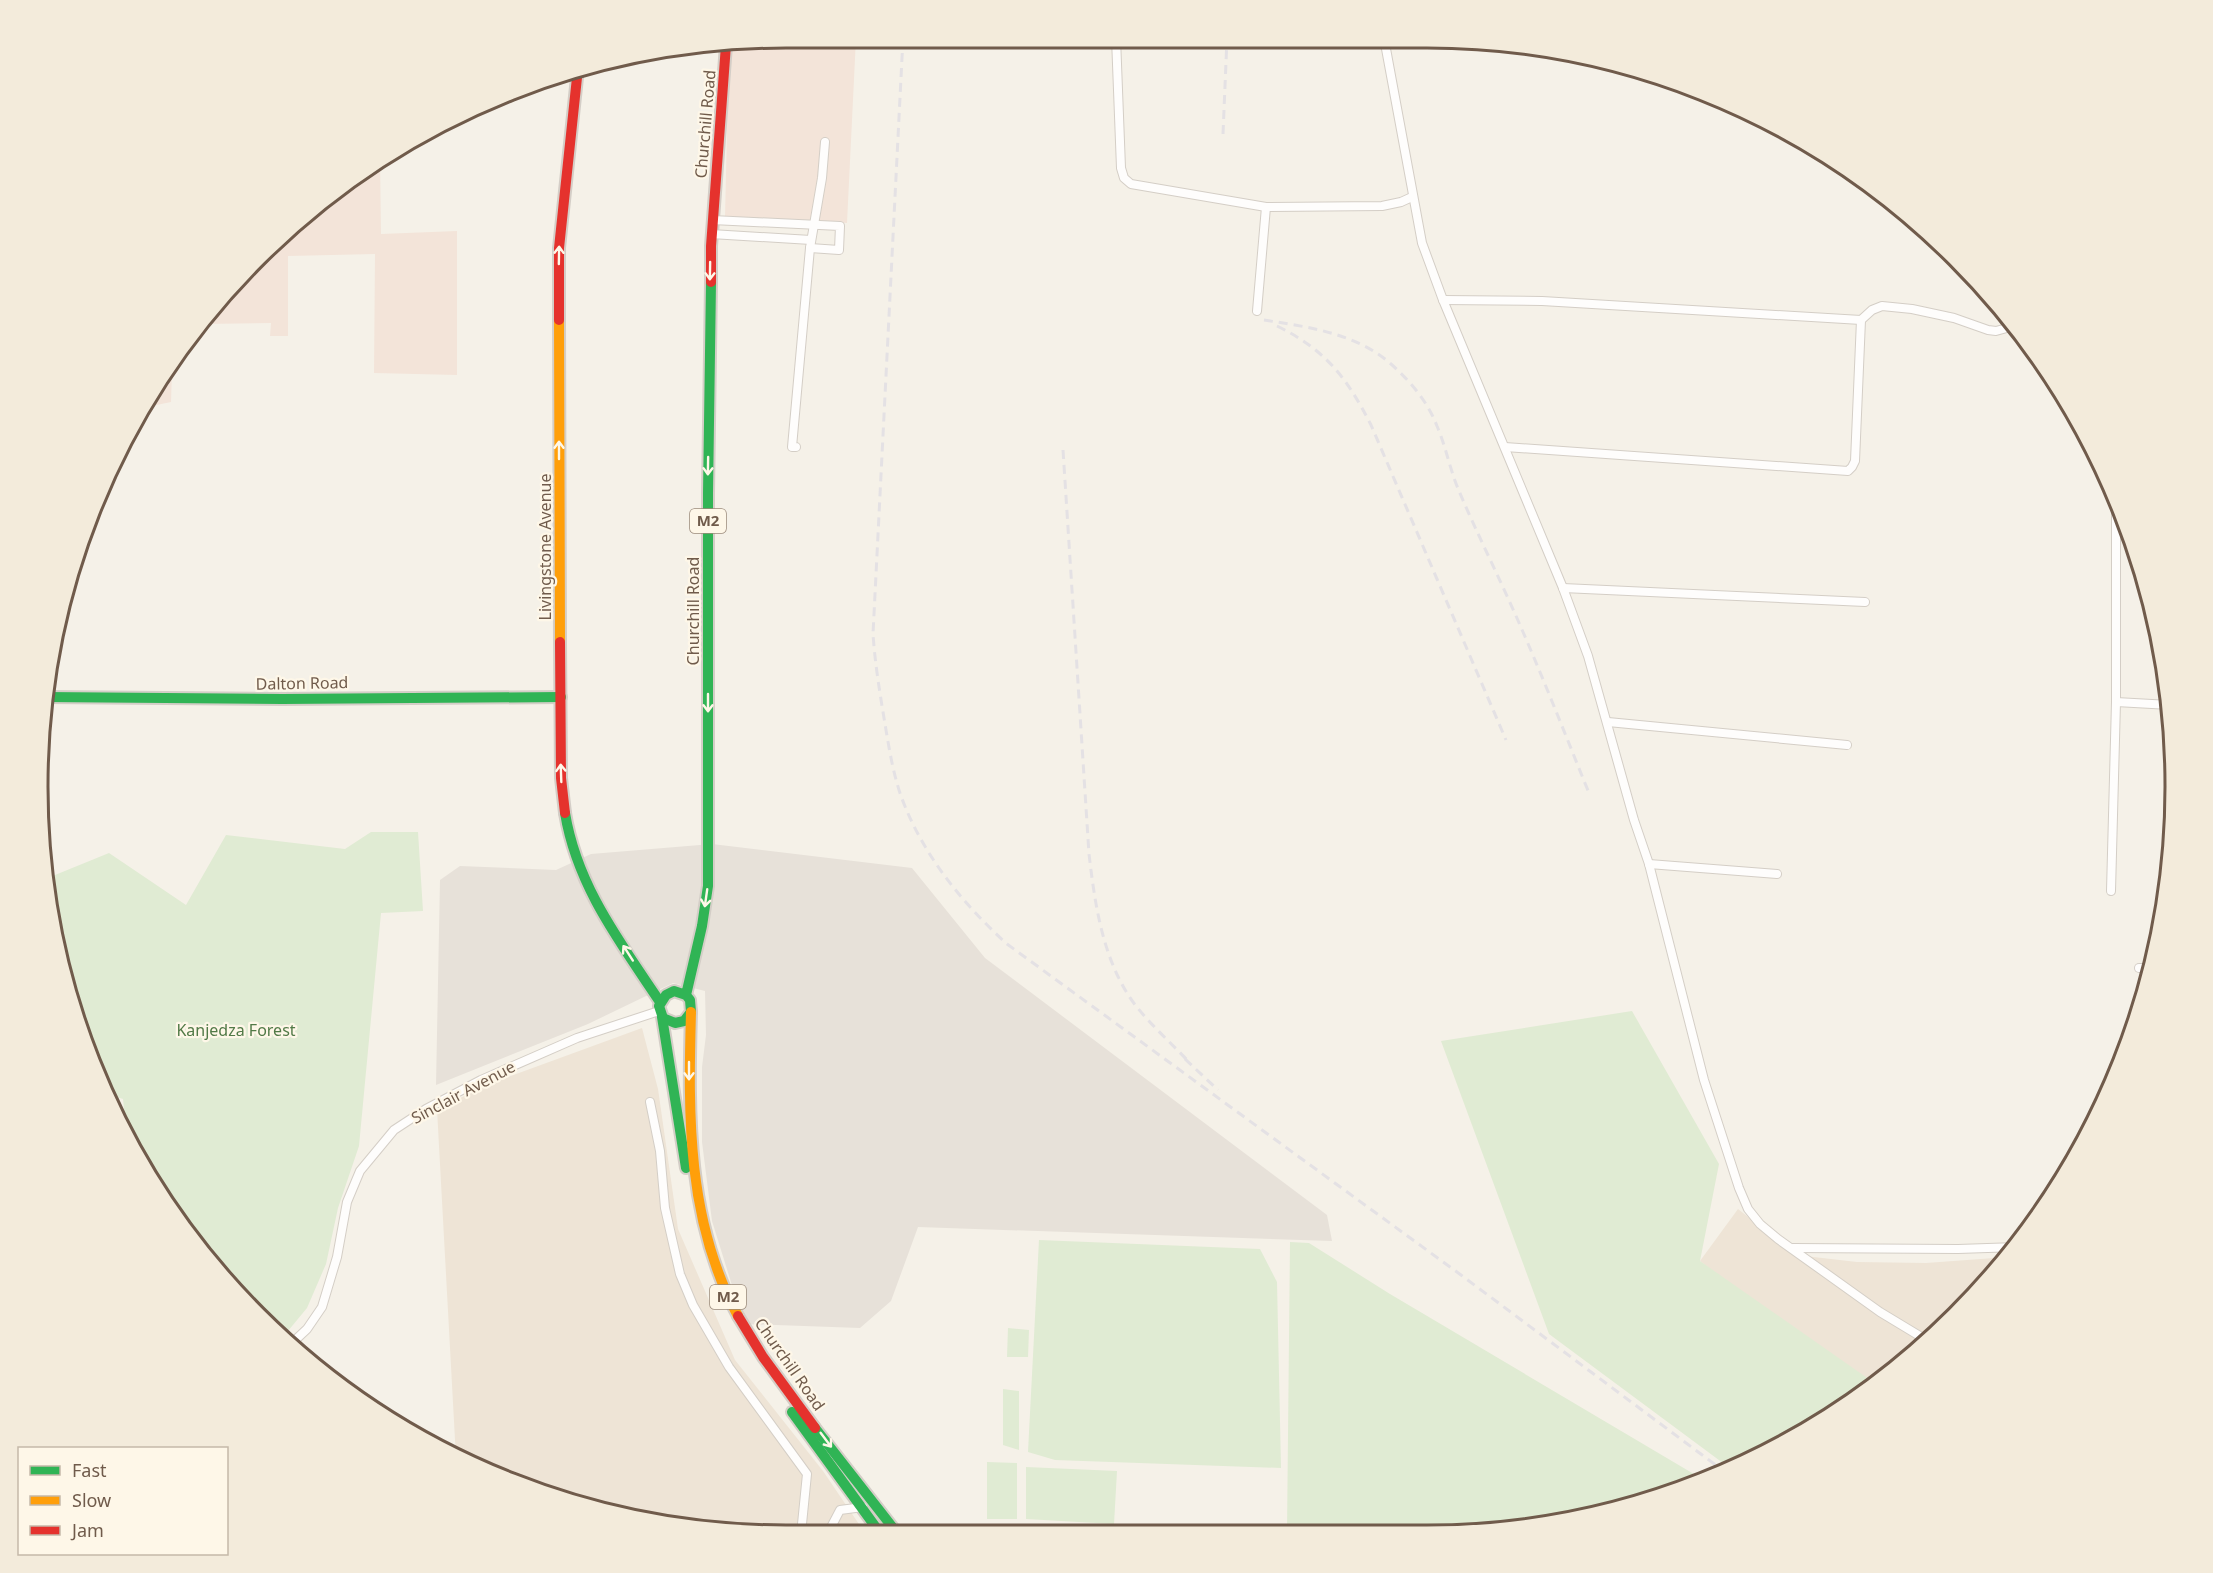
<svg xmlns="http://www.w3.org/2000/svg" width="2213" height="1573" font-family="'Noto Sans',sans-serif">
  <style>
    .residential { fill: #eee4d6 }
    .commercial { fill: #f3e4d9 }
    .industrial { fill: #e7e1d9 }
    .green { fill: #e0ebd3 }
    .lines { fill: none; stroke-linecap: round; stroke-linejoin: round }
    .street-casing { stroke: #d4cec6; stroke-width: 10 }
    .fast-casing { stroke: #d4cec7; stroke-width: 14 }
    .slow-casing { stroke: #d4cec7; stroke-width: 14 }
    .jam-casing { stroke: #d4cec7; stroke-width: 14 }
    .street { stroke: #fefdfc; stroke-width: 8 }
    .fast { stroke: #30b455; stroke-width: 10 }
    .slow { stroke: #ff9f0a; stroke-width: 10 }
    .jam { stroke: #e5322d; stroke-width: 10 }
    .rail { stroke: #e4e1e4; stroke-width: 3; stroke-dasharray: 9 6; stroke-linecap: butt }
    .oneway { stroke: #fef7e8 }
    .labels { text-anchor: middle; stroke-width: 4.5; stroke-linejoin: round; paint-order: stroke }
    .shield { fill: #fef7e8; stroke: #9b8a7a; stroke-width: 1.5 }
    .shield-label { font-size: 15px; font-weight: bold; fill: #705b4b }
    .street-label { font-size: 16px; fill: #705b4b; stroke: #fef7e8 }
    .park-label { font-size: 16px; fill: #527a47; stroke: #fef7e8 }
    .rim { fill: none; stroke: #705b4b; stroke-width: 3 }
  </style>
  <rect width="100%" height="100%" fill="#f5f1e8"/>
  <g class="residential">
    <polygon points="642,1028 658,1089 678,1229 735,1360 823,1471 865,1533 738,1534 593,1510 456,1458 437,1109 494,1082"/>
    <polygon points="1738,1209 1796,1255 1857,1262 1926,1263 2008,1257 1920,1350 1863,1388 1700,1261"/>
  </g>
  <g class="commercial">
    <polygon points="787,38 856,38 847,223 725,217 729,45"/>
    <polygon points="380,158 381,234 457,231 457,375 374,373 375,254 288,256 288,336 270,336 271,323 203,324 223,293 371,164"/>
    <polygon points="172,370 171,402 147,407"/>
  </g>
  <polygon class="industrial" points="712,844 912,868 985,958 1327,1215 1332,1241 918,1227 891,1301 860,1328 744,1324 712,1221 702,1142 702,1067 706,1035 705,991 673,983 588,1024 436,1085 440,880 460,866 556,870 591,854"/>
  <g class="green">
    <polygon points="371,832 418,832 423,911 381,913 359,1146 338,1208 326,1264 307,1308 283,1337 223,1280 138,1161 127,1139 123,1099 104,1093 95,1073 44,884 44,874 55,875 109,853 186,905 226,835 345,849"/>
    <polygon points="1632,1011 1719,1164 1700,1261 1873,1382 1757,1458 1731,1469 1549,1334 1441,1041"/>
    <polygon points="1039,1240 1260,1249 1277,1282 1281,1468 1055,1460 1028,1452"/>
    <polygon points="1290,1242 1309,1243 1390,1294 1704,1480 1667,1496 1525,1529 1287,1531"/>
    <polygon points="1008,1328 1029,1330 1028,1357 1007,1357"/>
    <polygon points="1003,1389 1019,1391 1019,1450 1003,1445"/>
    <polygon points="987,1462 1017,1463 1017,1519 987,1519"/>
    <polygon points="1026,1467 1117,1471 1114,1524 1026,1519"/>
  </g>
  <g class="lines">
    <g class="street-casing">
      <g id="street">
        <polyline points="1116,38 1121,168 1124,178 1131,184 1266,207 1382,206 1401,202 1412,197"/>
        <polyline points="1384,38 1422,243 1443,300 1563,588 1588,656 1634,820 1649,864 1704,1080 1739,1188 1748,1209 1760,1224 1778,1239 1880,1312 1928,1341"/>
        <polyline points="712,220 840,226 839,250 810,248"/>
        <polyline points="711,234 811,240"/>
        <polyline points="1443,300 1542,301 1861,320"/>
        <polyline points="1257,311 1266,207"/>
        <polyline points="796,447 792,447 810,248 822,178 825,142"/>
        <polyline points="1505,447 1848,471 1852,467 1855,461 1861,320 1872,310 1882,306 1912,309 1954,318 1988,330 1996,331 2014,326"/>
        <polyline points="1563,588 1865,602"/>
        <polyline points="2116,702 2170,705"/>
        <polyline points="1608,722 1847,745"/>
        <polyline points="1649,864 1777,874"/>
        <polyline points="2111,891 2116,702 2116,502"/>
        <polyline points="2139,968 2152,968"/>
        <polyline points="650,1102 660,1151 665,1208 680,1274 693,1305 729,1367 807,1474 801,1534"/>
        <polyline points="1793,1248 1958,1249 2017,1247"/>
        <polyline points="291,1344 307,1329 322,1307 337,1257 347,1202 360,1171 394,1130 426,1109 481,1080 577,1038 659,1011"/>
        <polyline points="828,1533 840,1510 863,1507"/>
      </g>
    </g>
    <g class="fast-casing">
      <g id="fast">
        <polyline points="44,697 282,699 561,697"/>
        <path d="M565,813C577,886 620,942 660,1002"/>
        <polyline points="686,995 674,991 666,995 659,1006 663,1018 675,1023 684,1021 691,1012 690,1000 686,995 702,926 708,886 708,493 711,282"/>
        <polyline points="662,1017 686,1168"/>
        <polyline points="792,1412 880,1533"/>
        <polyline points="815,1428 897,1533"/>
      </g>
    </g>
    <g class="slow-casing">
      <g id="slow">
        <polyline points="559,320 560,642"/>
        <path d="M691,1012C688,1116 687,1222 738,1316"/>
      </g>
    </g>
    <g class="jam-casing">
      <g id="jam">
        <polyline points="711,282 711,246 726,45"/>
        <polyline points="559,320 559,248 578,68"/>
        <polyline points="560,642 561,778 565,813"/>
        <polyline points="738,1316 763,1357 815,1428"/>
      </g>
    </g>
    <use href="#street" class="street"/>
    <use href="#fast" class="fast"/>
    <use href="#slow" class="slow"/>
    <use href="#jam" class="jam"/>
    <g class="rail">
      <path d="M903,38L873,634C875,664 880,694 885,724C889,748 893,773 901,796C922,854 962,903 1007,944L1461,1275L1725,1472"/>
      <polyline points="1223,134 1227,38"/>
      <path d="M1264,320C1308,327 1356,333 1391,364C1410,381 1428,402 1437,426C1446,447 1450,470 1459,491C1479,538 1503,585 1523,632C1546,685 1567,739 1589,793"/>
      <path d="M1277,326C1326,350 1347,378 1371,425L1506,740"/>
      <path d="M1063,450L1089,854C1095,905 1103,963 1136,1006C1152,1026 1172,1044 1190,1063"/>
      <polyline points="1185,1059 1218,1090"/>
    </g>
  </g>
  <defs><path id="oneway-shaft" d="M-6 0H5M1.5-3L5.5 0L1.5 3" fill="none" stroke-width="1.6" stroke-linecap="round" stroke-linejoin="round" transform="scale(1.5)"/></defs>
  <g class="oneway">
    <use href="#oneway-shaft" transform="translate(559 255) rotate(-89)"/>
    <use href="#oneway-shaft" transform="translate(710 271) rotate(91)"/>
    <use href="#oneway-shaft" transform="translate(559 450) rotate(-90)"/>
    <use href="#oneway-shaft" transform="translate(708 466) rotate(91)"/>
    <use href="#oneway-shaft" transform="translate(708 703) rotate(90)"/>
    <use href="#oneway-shaft" transform="translate(561 773) rotate(-92)"/>
    <use href="#oneway-shaft" transform="translate(706 898) rotate(98)"/>
    <use href="#oneway-shaft" transform="translate(628 953) rotate(-123)"/>
    <use href="#oneway-shaft" transform="translate(689 1071) rotate(90)"/>
    <use href="#oneway-shaft" transform="translate(826 1440) rotate(53)"/>
  </g>
  <g class="labels">
    <g class="shield">
      <rect x="690" y="509" width="36" height="24" rx="4.5"/>
      <rect x="710" y="1285" width="36" height="24" rx="4.5"/>
    </g>
    <g class="shield-label">
      <text x="708" y="526">M2</text>
      <text x="728" y="1302">M2</text>
    </g>
    <g class="street-label">
      <text transform="translate(705 124) rotate(-85)" y="6">Churchill Road</text>
      <text transform="translate(545 547) rotate(-90)" y="6">Livingstone Avenue</text>
      <text transform="translate(693 611) rotate(-90)" y="6">Churchill Road</text>
      <text transform="translate(302 683) rotate(-1)" y="6">Dalton Road</text>
      <text transform="translate(463 1092) rotate(-28)" y="6">Sinclair Avenue</text>
      <text transform="translate(790 1364) rotate(55)" y="6">Churchill Road</text>
    </g>
    <g class="park-label">
      <text x="236" y="1036">Kanjedza Forest</text>
    </g>
  </g>
  <path d="M0 0H2213V1573H0ZM786 48H1427A738 738 0 0 1 2165 786V787A738 738 0 0 1 1427 1525H786A738 738 0 0 1 48 787V786A738 738 0 0 1 786 48Z" fill="#f3ebdb" fill-rule="evenodd"/>
  <path class="rim" d="M786 48H1427A738 738 0 0 1 2165 786V787A738 738 0 0 1 1427 1525H786A738 738 0 0 1 48 787V786A738 738 0 0 1 786 48Z"/>
  <rect x="18" y="1447" width="210" height="108" fill="#fef7e8" stroke="#c5b9a9" stroke-width="1.5"/>
  <rect x="30" y="1466" width="30" height="9" fill="#30b455" stroke="#c5b9a9" stroke-width="1.5"/>
  <text x="72" y="1477" font-size="18" fill="#705b4b">Fast</text>
  <rect x="30" y="1496" width="30" height="9" fill="#ff9f0a" stroke="#c5b9a9" stroke-width="1.5"/>
  <text x="72" y="1507" font-size="18" fill="#705b4b">Slow</text>
  <rect x="30" y="1526" width="30" height="9" fill="#e5322d" stroke="#c5b9a9" stroke-width="1.5"/>
  <text x="72" y="1537" font-size="18" fill="#705b4b">Jam</text>
</svg>
